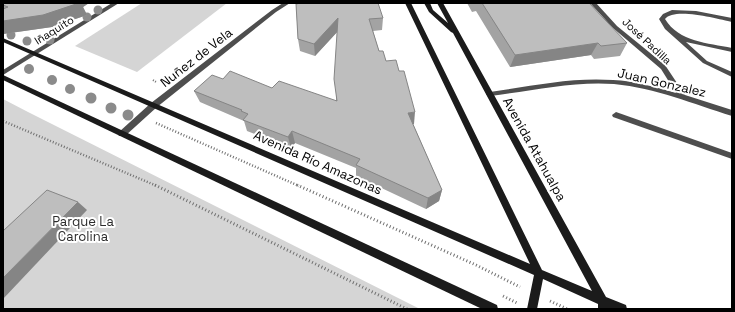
<svg xmlns="http://www.w3.org/2000/svg" width="735" height="312" font-family="'Space Grotesk',sans-serif">
  <style>
    .green { fill: #d5d5d5 }
    .lines { fill: none; stroke-linecap: round; stroke-linejoin: round }
    .path-far2 { stroke: #707070; stroke-width: 2; stroke-dasharray: 1 1.5; stroke-linecap: butt }
    .path-far1 { stroke: #707070; stroke-width: 2.5; stroke-dasharray: 1 2; stroke-linecap: butt }
    .path { stroke: #707070; stroke-width: 3; stroke-dasharray: 1 2.5; stroke-linecap: butt }
    .service { fill: #4e4e4e; fill-rule: evenodd }
    .minor { fill: #4e4e4e; fill-rule: evenodd }
    .secondary { fill: #1b1b1b; fill-rule: evenodd }
    .tree { fill: #8b8b8b }
    .wall { fill: #a3a3a3 }
    .shaded-wall { fill: #858585 }
    .building { fill: #bebebe; stroke: #858585 }
    .labels { text-anchor: middle; stroke-width: 4; stroke-linejoin: round; paint-order: stroke }
    .far-street-label { font-size: 11px; fill: #000; stroke: #fff }
    .street-label { font-size: 13px; fill: #000; stroke: #fff }
    .park-label { font-size: 13px; fill: #2c2c2c; stroke: #fff }
  </style>
  <rect width="100%" height="100%" fill="#fff"/>
  <g class="green">
    <polygon points="142,3 227,3 137,72 75,46"/>
    <polygon points="3,99 28,112 420,309 3,309"/>
  </g>
  <g class="lines">
    <polyline class="path-far2" points="153,80 156,82"/>
    <g class="path-far1">
      <polyline points="3,121 157,186"/>
      <polyline points="156,123 299,186"/>
    </g>
    <g class="path">
      <polyline points="155,185 407,309"/>
      <polyline points="297,185 476,265 520,287"/>
      <polyline points="503,296 517,303"/>
      <polyline points="550,301 567,309"/>
    </g>
    <g class="service">
      <path d="M672,10L696,11L732,18V22C718,19 674,7 665,19C679,42 708,43 732,48V52L686,42L707,61L732,72V77L703,63L665,29L659,19L663,14Z"/>
      <polygon points="616,112 732,153 732,159 613,117 612,115"/>
    </g>
    <g class="minor">
      <polygon points="112,3 119,3 3,75 3,70"/>
      <polygon points="283,3 290,3 276,12 157,107 125,136 119,136 118,134 119,132 151,103 272,10"/>
      <path d="M590,3H596L617,26L665,65L685,95L732,110V116C693,104 656,88 614,84C573,81 531,91 490,96H488L486,94L490,92C531,86 572,77 613,80C634,81 655,87 676,93L661,69L613,28Z"/>
    </g>
    <g class="secondary">
      <polygon points="405,3 411,3 542,270 592,291 453,33 451,32 429,12 424,3 430,3 433,10 448,23 437,3 443,3 606,297 626,305 627,309 598,309 598,304 543,279 537,309 527,309 534,275 3,42 3,38 5,39 530,264"/>
      <polygon points="3,75 497,305 498,309 482,309 3,80"/>
    </g>
  </g>
  <g class="tree">
    <circle cx="98" cy="10" r="4.5"/>
    <circle cx="87" cy="17" r="4.5"/>
    <circle cx="11" cy="35" r="4.5"/>
    <circle cx="50" cy="40" r="4.5"/>
    <circle cx="27" cy="41" r="4.5"/>
    <circle cx="29" cy="69" r="5"/>
    <circle cx="52" cy="80" r="5"/>
    <circle cx="70" cy="89" r="5"/>
    <circle cx="91" cy="98" r="5.5"/>
    <circle cx="111" cy="108" r="5.5"/>
    <circle cx="128" cy="115" r="5.5"/>
  </g>
  <g class="wall">
    <polygon points="3,3 89,3 83,7 87,15 52,27 3,34"/>
    <polygon points="467,3 589,3 627,43 620,56 594,59 591,55 510,67 476,11 472,12"/>
    <polygon points="296,4 383,18 382,30 373,31 379,51 386,61 414,124 413,124 442,190 439,201 426,209 356,176 356,168 295,143 291,148 247,131 244,121 200,102 194,91 223,79 272,88 336,101 338,31 315,56 300,51 298,39"/>
  </g>
  <g class="shaded-wall">
    <polygon points="70,3 89,3 83,7 87,15 52,27 3,34 3,21"/>
    <polygon points="338,18 339,30 315,56 314,44"/>
    <polygon points="598,43 591,55 510,67 515,55"/>
    <polygon points="415,112 414,124 407,125 408,113"/>
    <polygon points="292,131 295,143 291,148 288,137"/>
    <polygon points="442,190 439,201 426,209 428,198"/>
    <polygon points="78,202 87,210 3,299 3,278"/>
  </g>
  <g class="building">
    <polygon points="3,3 79,3 43,15 3,21 3,9 8,7 3,5"/>
    <polygon points="301,3 378,3 383,18 369,19 379,51 383,51 386,61 396,60 399,71 404,71 415,112 408,113 442,190 428,198 356,165 360,159 292,131 288,137 243,120 248,114 241,111 242,110 194,91 212,75 223,79 230,71 272,88 279,81 337,101 334,79 338,18 314,44 298,39 296,4"/>
    <polygon points="482,3 589,3 627,43 601,46 598,43 515,55"/>
    <polygon points="47,190 78,202 3,278 3,231"/>
  </g>
  <g class="labels">
    <g class="far-street-label">
      <text transform="translate(54 30) rotate(-32)" y="4">Iñaquito</text>
      <text transform="translate(647 41) rotate(43)" y="4">José Padilla</text>
    </g>
    <g class="street-label">
      <text transform="translate(196 57) rotate(-38)" y="5">Nuñez de Vela</text>
      <text transform="translate(662 82) rotate(13)" y="5">Juan Gonzalez</text>
      <text transform="translate(535 149) rotate(61)" y="5">Avenida Atahualpa</text>
      <text transform="translate(318 162) rotate(24)" y="5">Avenida Río Amazonas</text>
    </g>
    <g class="park-label">
      <text x="83" y="226">Parque La<tspan x="83" dy="15">Carolina</tspan></text>
    </g>
  </g>
  <rect width="735" height="312" fill="none" stroke="#000000" stroke-width="8"/>
</svg>
